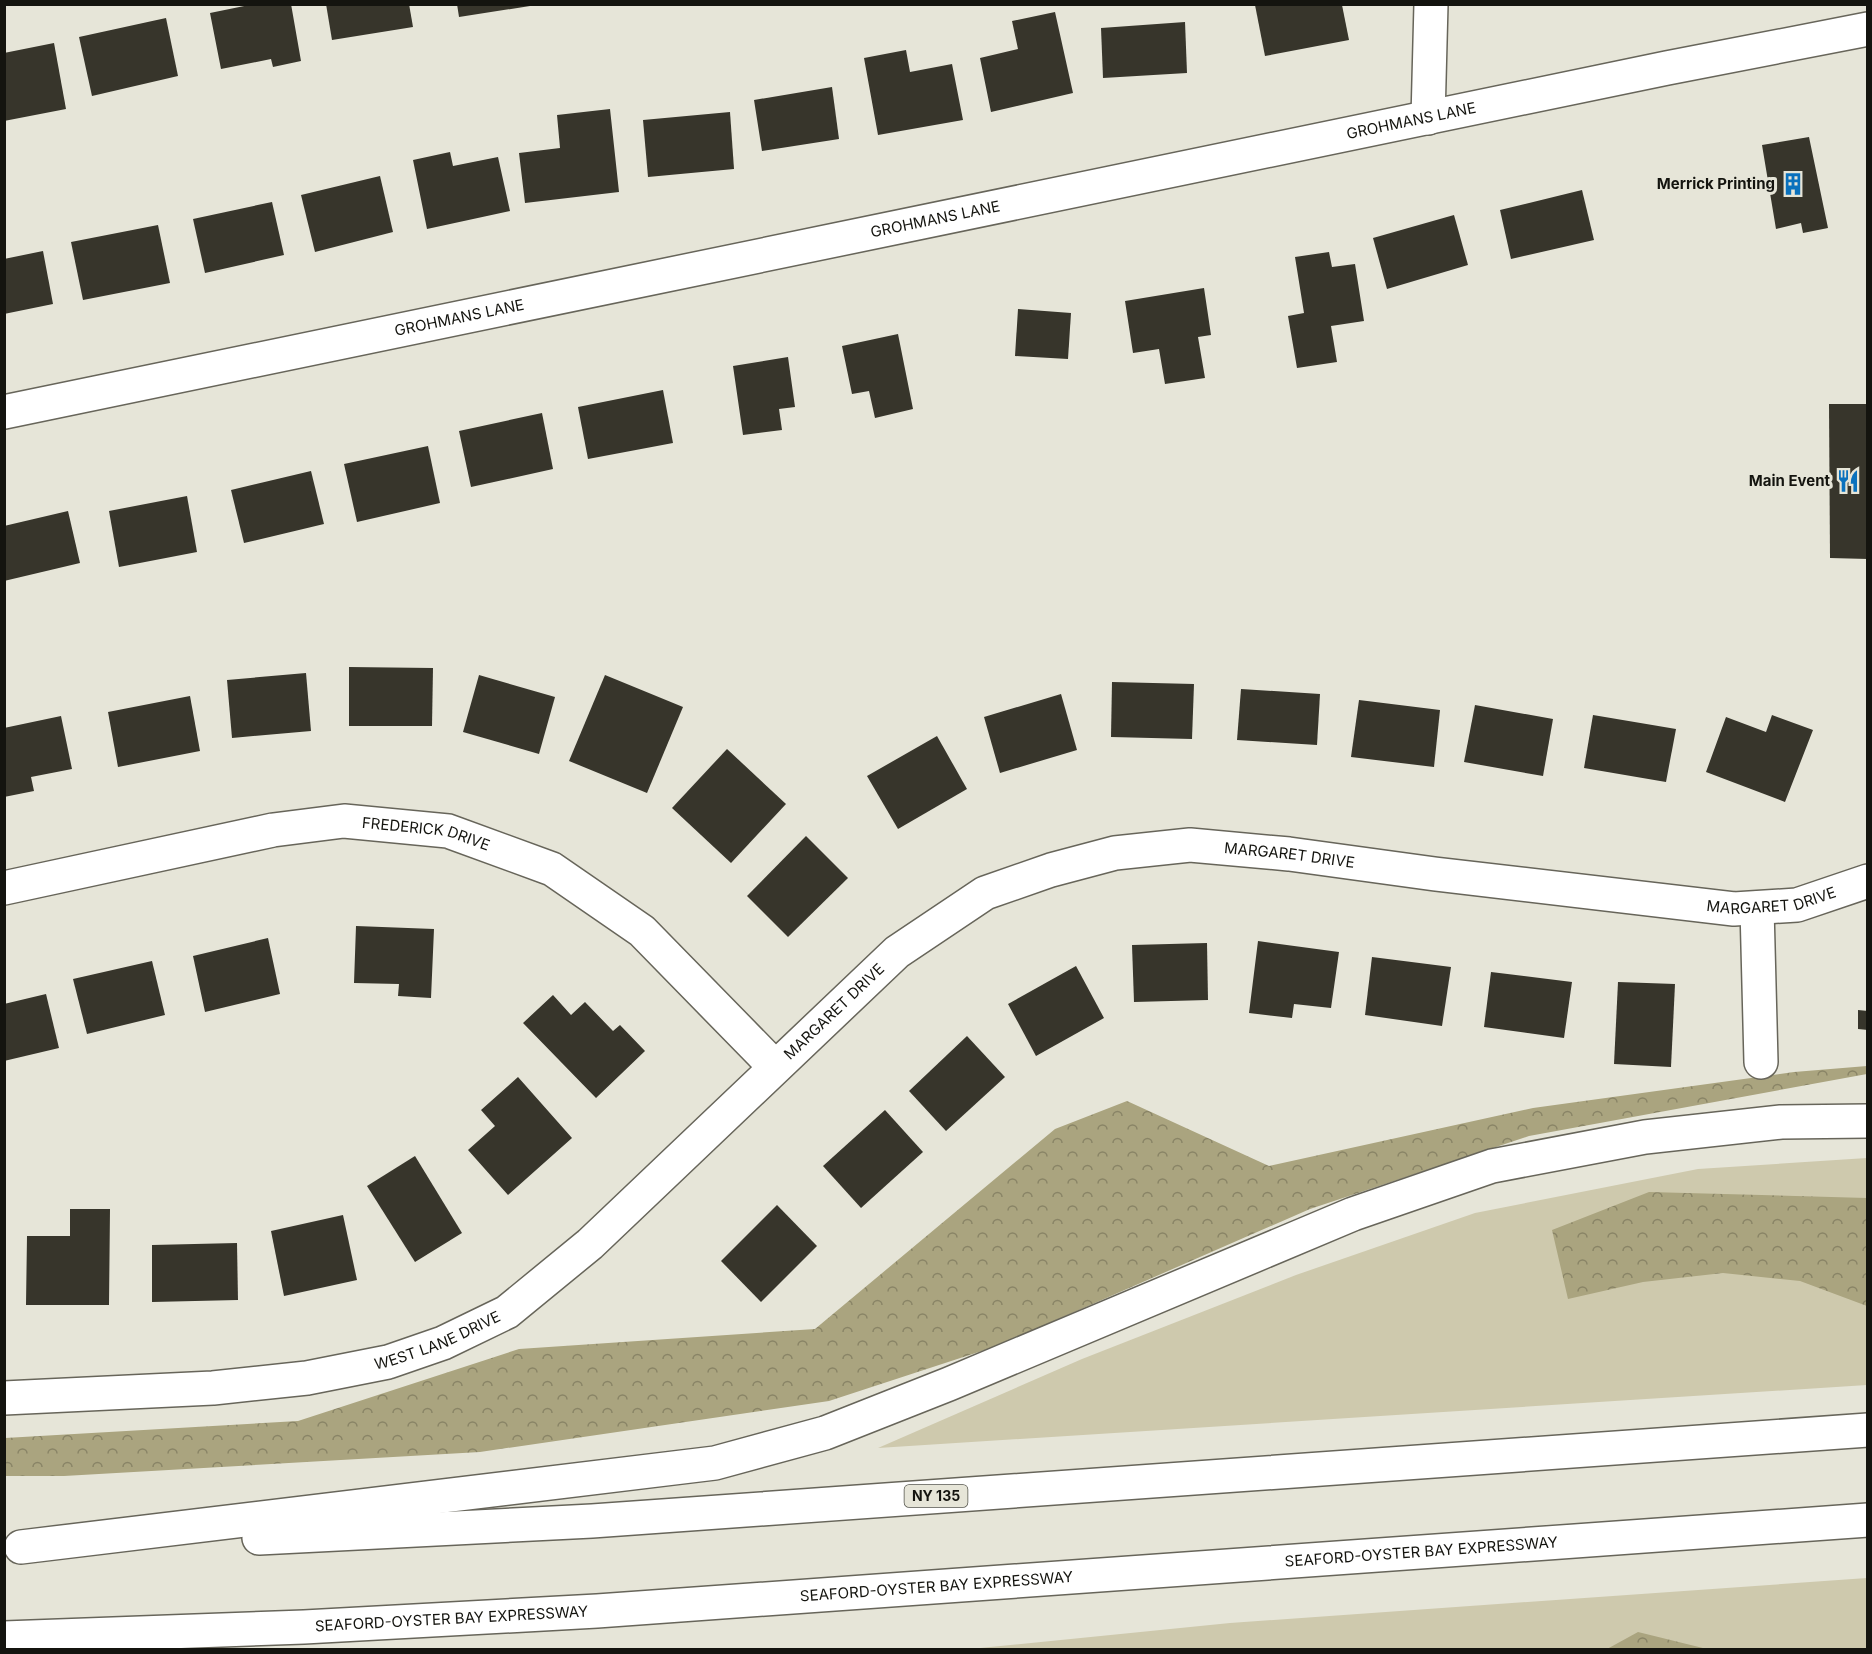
<svg xmlns="http://www.w3.org/2000/svg" width="1872" height="1654" font-family="Inter,sans-serif">
  <style>
    .grass { fill: #cec9ad }
    .forest { fill: url(#forest-crowns) }
    .building { fill: #37352b }
    .lines { fill: none; stroke-linecap: round; stroke-linejoin: round }
    .minor-casing { stroke: #67655a; stroke-width: 36 }
    .highway-casing { stroke: #67655a; stroke-width: 36 }
    .minor { stroke: #fff; stroke-width: 33 }
    .highway { stroke: #fff; stroke-width: 33 }
    .labels { text-anchor: middle; stroke-width: 6; stroke-linejoin: round; paint-order: stroke }
    .shield { fill: #e6e5d8; stroke: #53534b; stroke-width: 1.5 }
    .shield-label { font-size: 14px; font-weight: bold; fill: #14140f }
    .street-label { font-size: 15px; fill: #14140f; stroke: #e6e5d8 }
    .poi-label { font-size: 15px; font-weight: bold; fill: #14140f; stroke: #e6e5d8; text-anchor: end }
  </style>
  <defs>
    <pattern id="forest-crowns" width="20" height="18" patternUnits="userSpaceOnUse" patternTransform="scale(1.5)"><rect width="20" height="18" fill="#aaa47f"/><path d="M2 6a3 3 0 1 1 6 0M12 15a3 3 0 1 1 6 0" fill="none" stroke="#898466"/></pattern>
  </defs>
  <rect width="100%" height="100%" fill="#e6e5d8"/>
  <g class="grass">
    <polygon points="1867,1158 1867,1385 878,1448 1082,1359 1296,1275 1475,1213 1698,1169"/>
    <polygon points="1867,1578 1867,1649 960,1650 1230,1623"/>
  </g>
  <g class="forest">
    <polygon points="1867,1066 1867,1074 1529,1136 1310,1209 994,1347 829,1401 480,1452 64,1476 5,1476 5,1438 298,1421 519,1349 815,1329 1055,1129 1127,1101 1269,1166 1533,1108 1794,1072"/>
    <polygon points="1649,1192 1867,1198 1867,1306 1800,1281 1723,1273 1643,1282 1568,1299 1552,1230"/>
    <polygon points="1638,1632 1707,1649 1607,1649"/>
  </g>
  <g class="building">
    <polygon points="254,4 291,4 301,61 273,67 271,59 221,69 210,13"/>
    <polygon points="326,4 409,4 413,27 332,40"/>
    <polygon points="457,4 530,4 530,6 459,17"/>
    <polygon points="1255,5 1342,5 1349,40 1265,56"/>
    <polygon points="1055,12 1073,93 991,112 980,58 1018,49 1012,21"/>
    <polygon points="166,18 178,76 92,96 79,37"/>
    <polygon points="1185,22 1187,73 1103,78 1101,28"/>
    <polygon points="54,43 66,109 4,121 4,53"/>
    <polygon points="906,50 910,72 952,64 963,120 878,135 864,58"/>
    <polygon points="832,87 839,139 762,151 754,100"/>
    <polygon points="610,109 619,192 525,203 519,153 560,148 557,115"/>
    <polygon points="730,112 734,169 648,177 643,120"/>
    <polygon points="1809,137 1828,228 1803,233 1801,223 1776,229 1762,145"/>
    <polygon points="450,152 453,166 498,157 510,211 427,229 413,160"/>
    <polygon points="380,176 393,232 315,252 301,195"/>
    <polygon points="1582,190 1594,240 1511,259 1500,210"/>
    <polygon points="272,202 284,255 205,273 193,219"/>
    <polygon points="1454,215 1468,265 1387,289 1373,238"/>
    <polygon points="158,225 170,283 83,300 71,242"/>
    <polygon points="43,251 53,304 4,314 4,259"/>
    <polygon points="1329,252 1332,267 1355,264 1364,321 1331,326 1337,362 1297,368 1288,316 1304,313 1295,257"/>
    <polygon points="1204,288 1211,335 1198,337 1205,378 1165,384 1159,349 1133,353 1125,301"/>
    <polygon points="1018,309 1071,313 1068,359 1015,356"/>
    <polygon points="898,334 913,409 875,418 869,391 852,394 842,346"/>
    <polygon points="788,357 795,407 779,409 782,430 743,435 733,366"/>
    <polygon points="663,390 673,443 588,459 578,407"/>
    <polygon points="1829,404 1868,404 1868,559 1830,558"/>
    <polygon points="542,413 553,469 471,487 459,431"/>
    <polygon points="428,446 440,503 357,522 344,464"/>
    <polygon points="311,471 324,524 244,543 231,490"/>
    <polygon points="187,496 197,552 119,567 109,511"/>
    <polygon points="68,511 80,563 4,581 4,526"/>
    <polygon points="349,667 433,668 432,726 349,726"/>
    <polygon points="306,673 311,731 232,738 227,680"/>
    <polygon points="479,675 555,697 539,754 463,732"/>
    <polygon points="605,675 683,707 647,793 569,761"/>
    <polygon points="1112,682 1194,684 1192,739 1111,737"/>
    <polygon points="1241,689 1320,694 1317,745 1237,740"/>
    <polygon points="1061,694 1077,750 1000,773 984,717"/>
    <polygon points="190,696 200,751 118,767 108,712"/>
    <polygon points="1359,700 1440,710 1434,767 1351,757"/>
    <polygon points="1475,705 1553,719 1543,776 1464,762"/>
    <polygon points="1593,715 1676,729 1666,782 1584,768"/>
    <polygon points="1772,715 1813,730 1785,802 1706,772 1726,717 1766,732"/>
    <polygon points="61,716 72,769 31,777 34,791 4,797 4,728"/>
    <polygon points="937,736 967,789 898,829 867,776"/>
    <polygon points="727,749 786,804 731,863 672,808"/>
    <polygon points="806,836 848,878 788,937 747,896"/>
    <polygon points="356,926 434,929 431,998 398,996 399,984 354,983"/>
    <polygon points="268,938 280,994 205,1012 193,956"/>
    <polygon points="1258,941 1339,952 1331,1008 1294,1004 1292,1018 1249,1013"/>
    <polygon points="1207,943 1208,1000 1134,1002 1132,945"/>
    <polygon points="1372,957 1451,967 1442,1026 1365,1015"/>
    <polygon points="152,961 165,1015 87,1034 73,979"/>
    <polygon points="1076,966 1104,1018 1036,1056 1008,1004"/>
    <polygon points="1491,972 1572,982 1564,1038 1484,1027"/>
    <polygon points="1618,982 1675,984 1671,1067 1614,1064"/>
    <polygon points="46,994 59,1048 4,1061 4,1004"/>
    <polygon points="553,995 571,1015 585,1002 613,1031 620,1025 645,1051 596,1098 523,1023"/>
    <polygon points="1858,1010 1868,1011 1868,1030 1858,1029"/>
    <polygon points="967,1036 1005,1077 946,1131 909,1091"/>
    <polygon points="518,1077 572,1138 508,1195 468,1150 495,1126 481,1110"/>
    <polygon points="885,1110 923,1152 861,1208 823,1166"/>
    <polygon points="415,1156 462,1233 415,1262 367,1186"/>
    <polygon points="777,1205 817,1246 761,1302 721,1261"/>
    <polygon points="70,1209 110,1209 109,1305 26,1305 27,1236 70,1236"/>
    <polygon points="343,1215 357,1280 284,1296 271,1231"/>
    <polygon points="237,1243 238,1300 152,1302 152,1245"/>
  </g>
  <g class="lines">
    <g class="minor-casing">
      <g id="minor">
        <polyline points="1428,118 1431,4"/>
        <path id="s1" d="M4,412L1667,68L1868,29"/>
        <path id="s2" d="M4,888L273,830L344,821L448,831L552,869L642,931L775,1067"/>
        <polyline points="1757,908 1761,1062"/>
        <path id="s3" d="M4,1398L213,1388L307,1378L388,1362L443,1343L507,1312L590,1244L897,952L985,893L1051,870L1115,853L1190,845L1289,854L1435,874L1734,909L1797,905L1868,881"/>
      </g>
    </g>
    <g class="highway-casing">
      <g id="highway">
        <polyline points="259,1538 592,1521 1868,1430"/>
        <polyline points="21,1547 715,1463 825,1433 949,1384 1353,1214 1492,1166 1645,1137 1781,1122 1868,1121"/>
        <path id="s4" d="M4,1638L304,1627L597,1611L1868,1520"/>
      </g>
    </g>
    <use href="#minor" class="minor"/>
    <use href="#highway" class="highway"/>
  </g>
  <defs>
    <g id="building-bare" transform="scale(1.8)"><path d="M-4-6H4V6H1V3H-1V6H-4ZM-2.5-4.3h1.7v1.8h-1.7ZM.8-4.3h1.7v1.8H.8ZM-2.5-1h1.7V.8h-1.7ZM.8-1h1.7V.8H.8Z" fill="#0a71bd" stroke="#e6e5d8" stroke-width="2.5" paint-order="stroke"/></g>
    <g id="restaurant-bare" transform="scale(1.8)"><path d="M-5-6h1v4h1v-4h1v4h1v-4h1v5L-1.5 .5V6h-2V.5L-5-1ZM5-6V6H3V1.5H1.5Q1.5-4 5-6Z" fill="#0a71bd" stroke="#e6e5d8" stroke-width="2.5" paint-order="stroke"/></g>
  </defs>
  <g fill-rule="evenodd">
    <use href="#building-bare" x="1793" y="184"/>
    <use href="#restaurant-bare" x="1848" y="481"/>
  </g>
  <g class="labels">
    <rect class="shield" x="904.5" y="1485" width="63" height="22" rx="4.5"/>
    <g class="shield-label">
      <text x="936" y="1501">NY 135</text>
    </g>
    <g class="street-label">
      <text dy="5" stroke="none"><textPath href="#s1" startOffset="1437">GROHMANS LANE</textPath></text>
      <text dy="5" stroke="none"><textPath href="#s1" startOffset="951">GROHMANS LANE</textPath></text>
      <text dy="5" stroke="none"><textPath href="#s1" startOffset="465">GROHMANS LANE</textPath></text>
      <text dy="5" stroke="none"><textPath href="#s2" startOffset="430">FREDERICK DRIVE</textPath></text>
      <text dy="5" stroke="none"><textPath href="#s3" startOffset="1464">MARGARET DRIVE</textPath></text>
      <text dy="5" stroke="none"><textPath href="#s3" startOffset="1950">MARGARET DRIVE</textPath></text>
      <text dy="5" stroke="none"><textPath href="#s3" startOffset="960">MARGARET DRIVE</textPath></text>
      <text dy="5" stroke="none"><textPath href="#s3" startOffset="440">WEST LANE DRIVE</textPath></text>
      <text dy="5" stroke="none"><textPath href="#s4" startOffset="1420">SEAFORD-OYSTER BAY EXPRESSWAY</textPath></text>
      <text dy="5" stroke="none"><textPath href="#s4" startOffset="934">SEAFORD-OYSTER BAY EXPRESSWAY</textPath></text>
      <text dy="5" stroke="none"><textPath href="#s4" startOffset="448">SEAFORD-OYSTER BAY EXPRESSWAY</textPath></text>
    </g>
    <g class="poi-label">
      <text x="1775" y="189">Merrick Printing</text>
      <text x="1830" y="486">Main Event</text>
    </g>
  </g>
  <rect width="1872" height="1654" fill="none" stroke="#14140f" stroke-width="12"/>
</svg>
